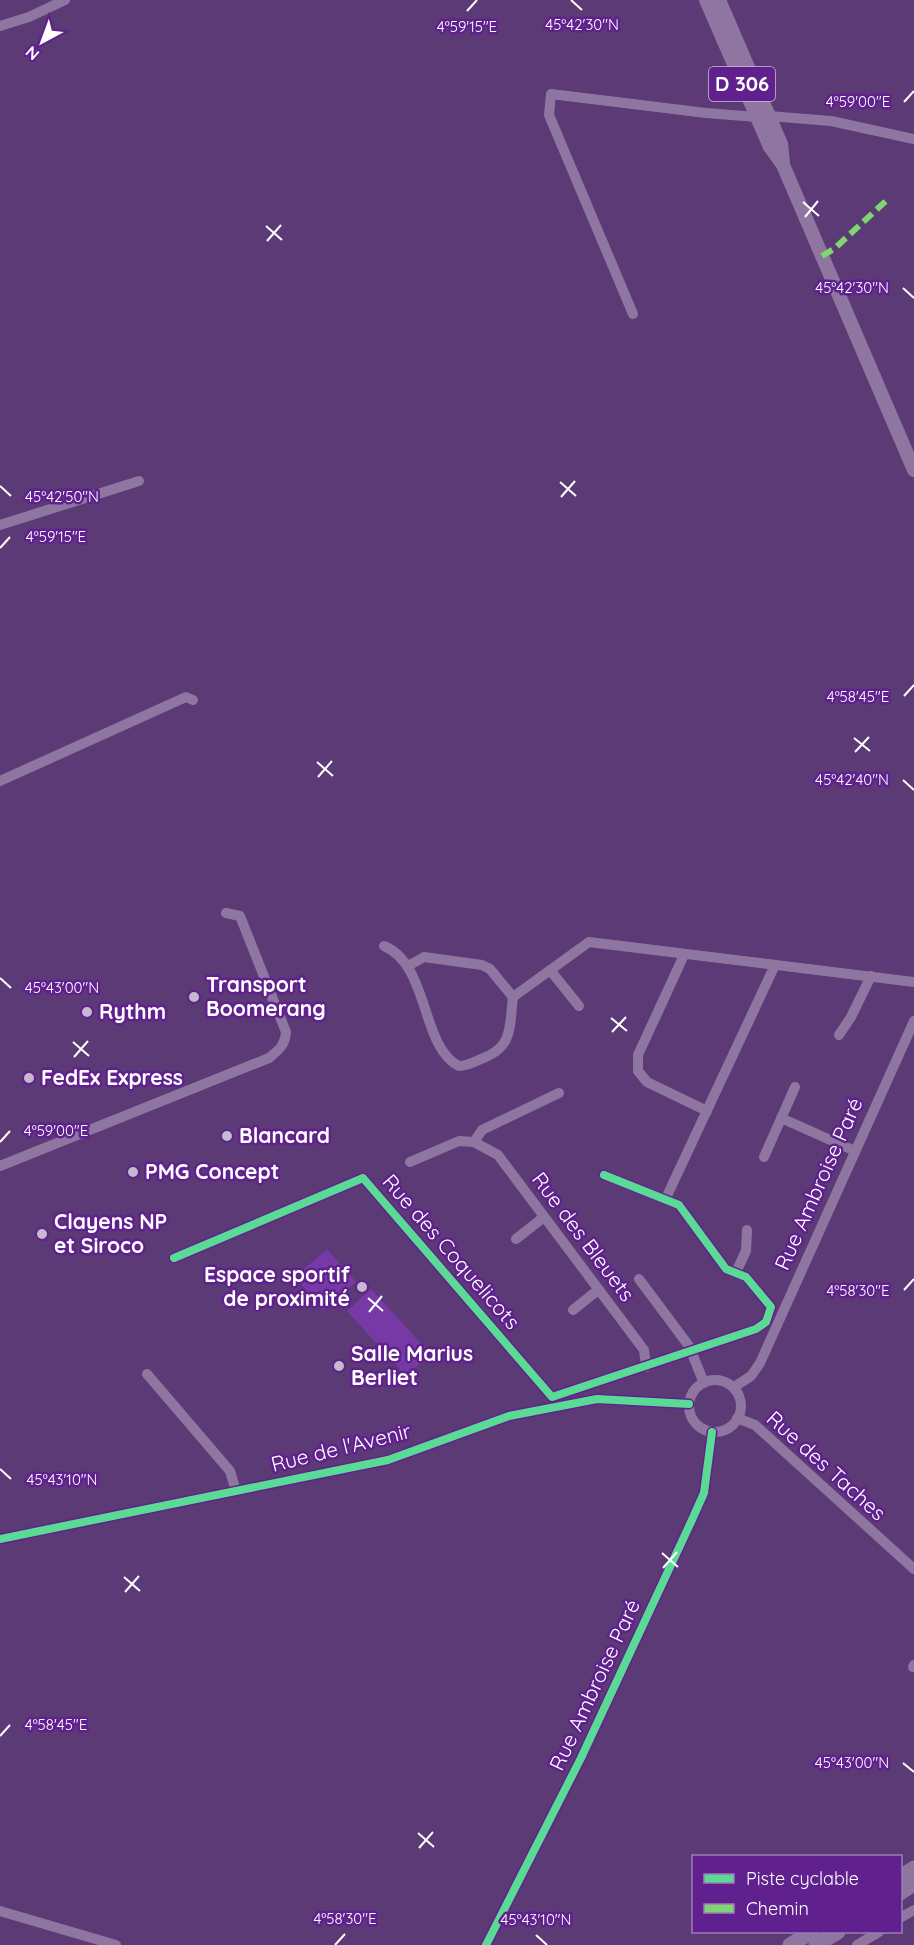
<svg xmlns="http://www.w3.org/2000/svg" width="914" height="1945" font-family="Quicksand,sans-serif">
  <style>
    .pitch { fill: #7639a6 }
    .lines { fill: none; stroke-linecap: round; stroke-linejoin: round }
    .minor { stroke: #8f76a1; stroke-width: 10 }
    .major { stroke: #8f76a1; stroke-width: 14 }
    .highway { stroke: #8f76a1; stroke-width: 15 }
    .quiet { stroke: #7fd670; stroke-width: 6; stroke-dasharray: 12 6; stroke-linecap: butt }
    .cycleway-casing { stroke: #60218e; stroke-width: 11 }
    .cycleway { stroke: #5adb95; stroke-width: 8 }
    .ticks { fill: none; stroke: #fff; stroke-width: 2 }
    .poi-dot { fill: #c6bacf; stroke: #60218e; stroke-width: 2 }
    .labels { text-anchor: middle; stroke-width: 5; stroke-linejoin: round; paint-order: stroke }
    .shield { fill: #60218e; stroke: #cfbcdd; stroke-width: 1.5 }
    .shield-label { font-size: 20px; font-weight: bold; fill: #fff }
    .poi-label { font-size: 21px; font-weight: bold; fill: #fff; stroke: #60218e; text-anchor: start }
    .street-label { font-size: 21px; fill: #fff; stroke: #60218e }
    .ticks-label { font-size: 15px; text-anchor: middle; fill: #fff; stroke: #60218e; stroke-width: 5; stroke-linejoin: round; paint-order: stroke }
  </style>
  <rect width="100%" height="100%" fill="#5c3a76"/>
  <g class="pitch">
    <polygon points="327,1249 356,1282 323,1310 295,1277"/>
    <polygon points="371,1289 431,1354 406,1376 347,1311"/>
  </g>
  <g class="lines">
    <g class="minor">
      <polyline points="0,26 29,17 65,0"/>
      <polyline points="769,116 831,121 914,139"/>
      <polyline points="633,314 549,115 551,94 706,113 756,117"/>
      <polyline points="0,525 139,481"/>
      <polyline points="0,781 186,697 193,700"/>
      <path d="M384,946C429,964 421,1048 459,1066C467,1066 474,1062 481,1059C514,1047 509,1027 513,997"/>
      <polyline points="684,955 638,1055 638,1071 647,1082 707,1111"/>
      <polyline points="408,966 424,957 482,965 490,969 513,997 589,942 914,982"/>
      <polyline points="550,970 579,1006"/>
      <polyline points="839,1035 851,1017 871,976"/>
      <polyline points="781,1118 855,1151"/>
      <polyline points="474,1142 498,1155 644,1350 646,1367"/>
      <polyline points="764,1157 795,1087"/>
      <polyline points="410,1162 459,1141 474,1142 482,1130 559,1093"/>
      <path d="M0,1166L269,1058C279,1050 285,1045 286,1032L240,916L226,913"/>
      <polyline points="666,1198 775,965"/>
      <polyline points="516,1239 544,1217"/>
      <polyline points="174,1258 363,1178 552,1397 756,1329 766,1322 771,1307 746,1277 726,1269 679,1205 604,1175"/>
      <polyline points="736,1272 746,1251 747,1230"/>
      <polyline points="639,1279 689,1346 704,1383"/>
      <polyline points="573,1310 598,1290"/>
      <polyline points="147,1374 230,1471 236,1491"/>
      <circle cx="715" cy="1406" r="26"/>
      <polyline points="734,1387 751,1376 760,1363 914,1021"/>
      <polyline points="737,1418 755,1425 914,1569"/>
      <polyline points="0,1539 388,1460 509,1416 597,1399 689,1404"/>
      <polyline points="913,1667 914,1665"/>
      <polyline points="0,1911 116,1945"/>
      <polyline points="900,1918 914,1910"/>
      <polyline points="486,1945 581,1758 691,1522 704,1493 712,1432"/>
      <polyline points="857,1945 879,1932"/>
    </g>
    <g class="major">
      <polyline points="706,0 770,147 783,165 914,470"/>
      <polyline points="719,0 781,144 783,163"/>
    </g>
    <g class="highway">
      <polyline points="900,1877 914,1868"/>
      <polyline points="900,1893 914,1884"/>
      <polyline points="790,1945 812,1932"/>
      <polyline points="816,1945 838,1932"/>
    </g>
    <polyline class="quiet" points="822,256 834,249 887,200"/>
    <g class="cycleway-casing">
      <g id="cycleway">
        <polyline points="174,1258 363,1178 552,1397 756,1329 766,1322 771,1307 746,1277 726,1269 679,1205 604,1175"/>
        <polyline points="0,1539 388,1460 509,1416 597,1399 689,1404"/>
        <polyline points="486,1945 581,1758 691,1522 704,1493 712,1432"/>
      </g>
    </g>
    <use href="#cycleway" class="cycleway"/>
  </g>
  <path class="ticks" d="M571,0L582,10M467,11L477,0M904,102L914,91M803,202L819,216M805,217L818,201M266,226L282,240M267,241L281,225M903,288L914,298M560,482L576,496M0,486L11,496M561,497L575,481M0,548L10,537M904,696L914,685M854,738L870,751M855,752L869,737M317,762L333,776M318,777L332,761M903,780L914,790M0,978L11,988M611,1018L627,1031M612,1032L626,1017M73,1042L89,1056M74,1057L88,1041M0,1142L10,1131M904,1290L914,1279M368,1298L383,1311M369,1312L382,1296M0,1469L11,1479M662,1553L678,1567M663,1568L677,1552M124,1577L140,1591M125,1592L139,1576M0,1736L10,1725M903,1763L914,1772M418,1833L434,1847M419,1848L433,1832M536,1935L547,1945M335,1945L345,1934"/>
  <g class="poi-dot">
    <circle cx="194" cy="997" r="6"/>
    <circle cx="87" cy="1012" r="6"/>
    <circle cx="29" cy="1078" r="6"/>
    <circle cx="227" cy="1136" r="6"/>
    <circle cx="133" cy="1172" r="6"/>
    <circle cx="42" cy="1234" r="6"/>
    <circle cx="362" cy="1287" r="6"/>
    <circle cx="339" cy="1366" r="6"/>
  </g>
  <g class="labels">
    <rect class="shield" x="709" y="67" width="66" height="34" rx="4.5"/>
    <g class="shield-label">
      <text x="742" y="91">D 306</text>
    </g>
    <g class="poi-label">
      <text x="206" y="992">Transport<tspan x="206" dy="24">Boomerang</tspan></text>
      <text x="99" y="1019">Rythm</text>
      <text x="41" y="1085">FedEx Express</text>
      <text x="239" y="1143">Blancard</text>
      <text x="145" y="1179">PMG Concept</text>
      <text x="54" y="1229">Clayens NP<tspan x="54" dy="24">et Siroco</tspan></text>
      <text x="350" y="1282" text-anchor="end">Espace sportif<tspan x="350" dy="24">de proximité</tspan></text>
      <text x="351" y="1361">Salle Marius<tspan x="351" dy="24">Berliet</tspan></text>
    </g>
    <g class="street-label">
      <text transform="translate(819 1184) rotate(-66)" y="7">Rue Ambroise Paré</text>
      <text transform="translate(583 1237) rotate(53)" y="7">Rue des Bleuets</text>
      <text transform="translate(451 1252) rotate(49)" y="7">Rue des Coquelicots</text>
      <text transform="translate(341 1448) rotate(-14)" y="7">Rue de l'Avenir</text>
      <text transform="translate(826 1466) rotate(42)" y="7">Rue des Taches</text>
      <text transform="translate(595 1685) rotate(-65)" y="7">Rue Ambroise Paré</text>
    </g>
  </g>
  <g class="ticks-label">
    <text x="582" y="30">45°42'30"N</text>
    <text x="467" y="32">4°59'15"E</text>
    <text x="858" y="107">4°59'00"E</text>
    <text x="852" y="293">45°42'30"N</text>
    <text x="62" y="502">45°42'50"N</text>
    <text x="56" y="542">4°59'15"E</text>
    <text x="858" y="702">4°58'45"E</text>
    <text x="852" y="785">45°42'40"N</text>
    <text x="62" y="993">45°43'00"N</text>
    <text x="56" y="1136">4°59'00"E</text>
    <text x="858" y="1296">4°58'30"E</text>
    <text x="62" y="1485">45°43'10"N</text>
    <text x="56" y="1730">4°58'45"E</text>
    <text x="852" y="1768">45°43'00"N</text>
    <text x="345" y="1924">4°58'30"E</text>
    <text x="536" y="1925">45°43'10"N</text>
  </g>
  <rect x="692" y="1855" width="210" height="78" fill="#60218e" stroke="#a07abb" stroke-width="1.5"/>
  <rect x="704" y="1874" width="30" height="9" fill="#5adb95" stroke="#a07abb" stroke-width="1.5"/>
  <text x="746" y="1885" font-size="18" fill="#ffffff">Piste cyclable</text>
  <rect x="704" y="1904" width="30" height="9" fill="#7fd670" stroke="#a07abb" stroke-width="1.5"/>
  <text x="746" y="1915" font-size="18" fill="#ffffff">Chemin</text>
  <g transform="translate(42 42) rotate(221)" stroke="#60218e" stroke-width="4.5" paint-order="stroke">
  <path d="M0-4.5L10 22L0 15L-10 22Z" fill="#ffffff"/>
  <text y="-9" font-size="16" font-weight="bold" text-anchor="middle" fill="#ffffff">N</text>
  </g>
</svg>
